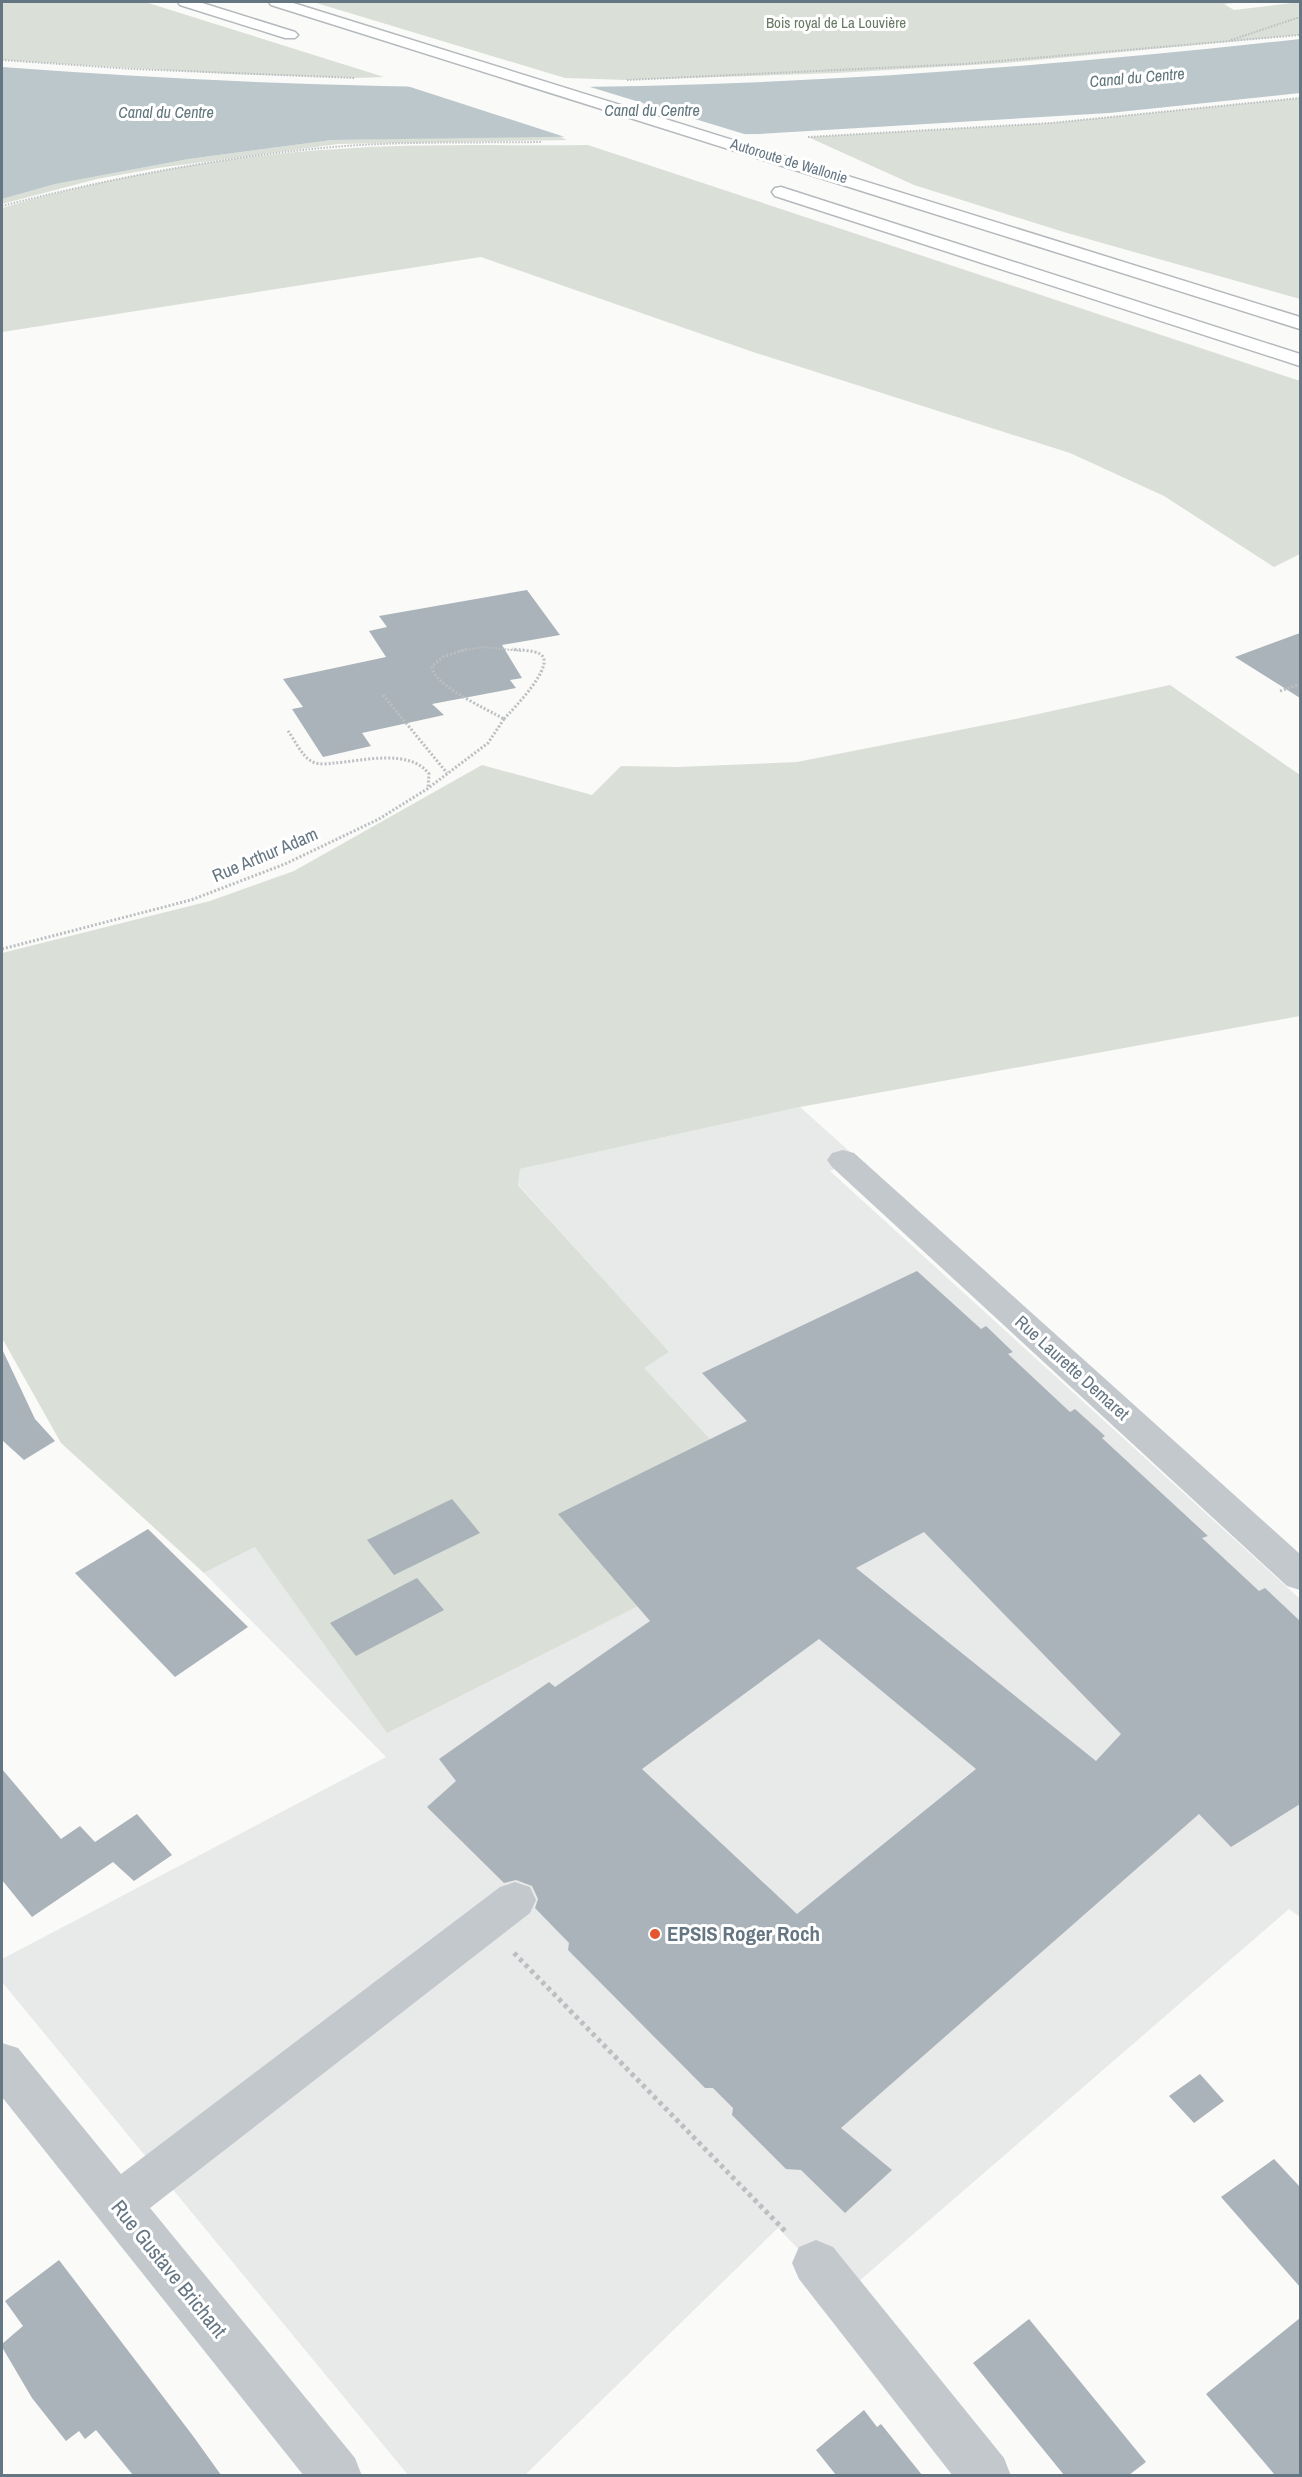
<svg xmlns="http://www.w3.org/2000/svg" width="1302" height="2477" font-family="'Archivo Narrow',sans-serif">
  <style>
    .built { fill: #e8e9e9 }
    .green { fill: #dadfd7 }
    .water { fill: #bbc7cb }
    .pier { fill: #fafaf8 }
    .building { fill: #aab3b9; fill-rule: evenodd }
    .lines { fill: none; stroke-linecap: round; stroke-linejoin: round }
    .highway-casing { stroke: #b4b9bd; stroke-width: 3 }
    .path-far2 { stroke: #bbbfc2; stroke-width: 2; stroke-dasharray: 1.5 1.5; stroke-linecap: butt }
    .path-far1 { stroke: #bbbfc2; stroke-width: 3; stroke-dasharray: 2 2; stroke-linecap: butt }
    .path { stroke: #bbbfc2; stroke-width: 5; stroke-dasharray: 4 4; stroke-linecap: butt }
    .minor { fill: #c3c8cc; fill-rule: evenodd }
    .highway { fill: #fff; fill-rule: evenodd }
    .poi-dot { fill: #e4572e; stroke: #fff; stroke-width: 2 }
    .labels { text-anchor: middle; stroke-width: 6; stroke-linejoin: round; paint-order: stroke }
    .far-park-label { font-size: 15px; fill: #687a64; stroke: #fff }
    .far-street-label { font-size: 15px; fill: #657683; stroke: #fff }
    .far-water-label { font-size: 16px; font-style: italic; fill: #60757c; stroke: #fff }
    .street-label { font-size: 18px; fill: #657683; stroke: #fff }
    .near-poi-label { font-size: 21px; font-weight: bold; fill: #657683; stroke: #fff; text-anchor: start }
    .near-street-label { font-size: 21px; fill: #657683; stroke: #fff }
  </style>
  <rect width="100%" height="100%" fill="#fafaf8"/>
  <polygon class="built" points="800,1107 858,1159 830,1171 1300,1599 1300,1917 1289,1909 843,2295 778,2228 525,2475 408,2475 2,1982 2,1959 386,1757 204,1573 255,1547 668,1352 518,1184 520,1169"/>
  <g class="green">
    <polygon points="2,2 145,2 384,77 355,78 229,74 2,60"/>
    <polygon points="313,2 1242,2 1224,4 1234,10 1300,2 1300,35 1005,63 837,73 627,80 565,78"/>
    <polygon points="1300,98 1300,299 1067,233 914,185 808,137 1051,123"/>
    <polygon points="558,136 567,140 338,144 158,168 97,179 2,204 2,199 54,184 189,159 332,140"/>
    <path d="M588,145L1300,381V554L1274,567L1164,496L1070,453L753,352L481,257L2,332V208C105,178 230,155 338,149C421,143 505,146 588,145Z"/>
    <polygon points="1170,685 1300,775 1300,1016 800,1107 520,1169 518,1185 669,1352 644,1368 792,1528 387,1733 255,1547 204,1573 61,1443 2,1338 2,953 210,901 294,871 482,765 592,795 621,766 678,767 797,762 1020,718"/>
  </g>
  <path class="water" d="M1300,39V93L1109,113L759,134L332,140L189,159L55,184L2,199V67C214,83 428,91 642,86C862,81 1082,63 1300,39Z"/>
  <polygon class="pier" points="577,83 754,137 571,139 401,84"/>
  <g class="building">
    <polygon points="527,590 560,635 502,645 522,678 510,680 516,688 432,704 444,715 362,733 371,746 323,757 292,709 303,707 283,679 386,657 369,631 387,627 379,616"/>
    <polygon points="1300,633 1300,698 1235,657"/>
    <path d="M917,1271L981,1329L986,1326L1013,1352L1008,1354L1070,1412L1075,1409L1105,1436L1102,1438L1208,1536L1202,1538L1259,1591L1265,1588L1300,1621V1804L1231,1847L1199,1814L841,2128L892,2170L845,2213L801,2170L786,2169L732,2115L733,2108L713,2088H705L568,1950L569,1943L535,1908L538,1899L532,1886L516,1880L504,1883L427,1807L456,1781L439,1759L549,1682L555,1687L650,1621L558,1514L747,1421L702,1373ZM924,1532L1121,1734L1096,1761L856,1568ZM819,1639L976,1769L797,1914L642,1769Z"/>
    <polygon points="2,1349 35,1419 55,1441 24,1460 2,1440"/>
    <polygon points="452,1499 480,1533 394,1575 367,1540"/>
    <polygon points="148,1529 248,1627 175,1677 75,1573"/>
    <polygon points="417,1578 444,1610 356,1656 330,1623"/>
    <polygon points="2,1769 61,1839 80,1826 95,1842 137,1814 172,1855 134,1881 113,1862 32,1917 2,1880"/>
    <polygon points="1200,2074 1224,2101 1194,2123 1169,2096"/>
    <polygon points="1274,2159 1300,2187 1300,2287 1221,2197"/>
    <polygon points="59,2260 193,2436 221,2475 133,2475 96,2430 85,2439 79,2431 66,2441 32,2398 2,2347 2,2344 23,2326 5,2301"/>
    <polygon points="1300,2318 1300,2475 1275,2475 1206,2394"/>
    <polygon points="1029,2319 1146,2462 1129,2475 1064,2475 973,2363"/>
    <polygon points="864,2410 877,2427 881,2424 922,2475 836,2475 816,2450"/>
  </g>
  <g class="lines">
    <g class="highway-casing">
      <g id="highway">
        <polygon points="178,2 199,2 295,32 298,35 295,38 285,38 180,5"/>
        <polygon points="269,2 290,2 1300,317 1300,329 271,5"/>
        <polygon points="781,187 1300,354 1300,366 775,196 772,192 775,188"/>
      </g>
    </g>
    <g class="path-far2">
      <polyline points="1231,40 1300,17"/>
      <polyline points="2,60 133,69 355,78"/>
      <polyline points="627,80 964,64 1300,35"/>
      <polyline points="808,137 1051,123 1300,98"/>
      <path d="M2,206C111,178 221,157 333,147C402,141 472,143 542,142"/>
      <polyline points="460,651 483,647 522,651"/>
    </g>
    <g class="path-far1">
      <path d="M467,649L443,657L432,666C432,685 487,709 504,719"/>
      <polyline points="1280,691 1300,684"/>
      <polyline points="383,695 447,773"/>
      <path d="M504,719C512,710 558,664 540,654C533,650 520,650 512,649"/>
      <path d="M288,731C294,739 302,756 311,761C317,765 327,764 334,763C362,761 410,748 429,774L428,787"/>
      <polyline points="2,949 191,900 285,864 379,819 427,789 488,743 504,719"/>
    </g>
    <polyline class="path" points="514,1953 786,2232"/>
    <g class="minor">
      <polygon points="843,1150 854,1153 1300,1554 1300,1590 1287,1586 832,1167 827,1160 832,1153"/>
      <polygon points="515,1882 530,1887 536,1900 530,1913 150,2208 355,2458 362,2476 304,2476 2,2097 2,2043 18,2048 121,2174 500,1887"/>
      <polygon points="816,2240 833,2247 1004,2458 1011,2476 953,2476 799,2279 792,2263 799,2247"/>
    </g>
    <use href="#highway" class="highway"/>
  </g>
  <circle class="poi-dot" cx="655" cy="1934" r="6"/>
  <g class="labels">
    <g class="far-park-label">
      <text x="836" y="28">Bois royal de La Louvière</text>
    </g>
    <g class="far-street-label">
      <text transform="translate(789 161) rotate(17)" y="5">Autoroute de Wallonie</text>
    </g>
    <g class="far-water-label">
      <text transform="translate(1137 77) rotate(-5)" y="6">Canal du Centre</text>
      <text x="652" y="116">Canal du Centre</text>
      <text x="166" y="118">Canal du Centre</text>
    </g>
    <g class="street-label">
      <text transform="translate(265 855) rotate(-23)" y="6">Rue Arthur Adam</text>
      <text transform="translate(1072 1368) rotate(42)" y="6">Rue Laurette Demaret</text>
    </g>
    <g class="near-poi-label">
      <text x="667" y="1941">EPSIS Roger Roch</text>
    </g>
    <g class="near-street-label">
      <text transform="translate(169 2269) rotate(51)" y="7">Rue Gustave Brichant</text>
    </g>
  </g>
  <rect width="1302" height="2477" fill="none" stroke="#657683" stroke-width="6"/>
</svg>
